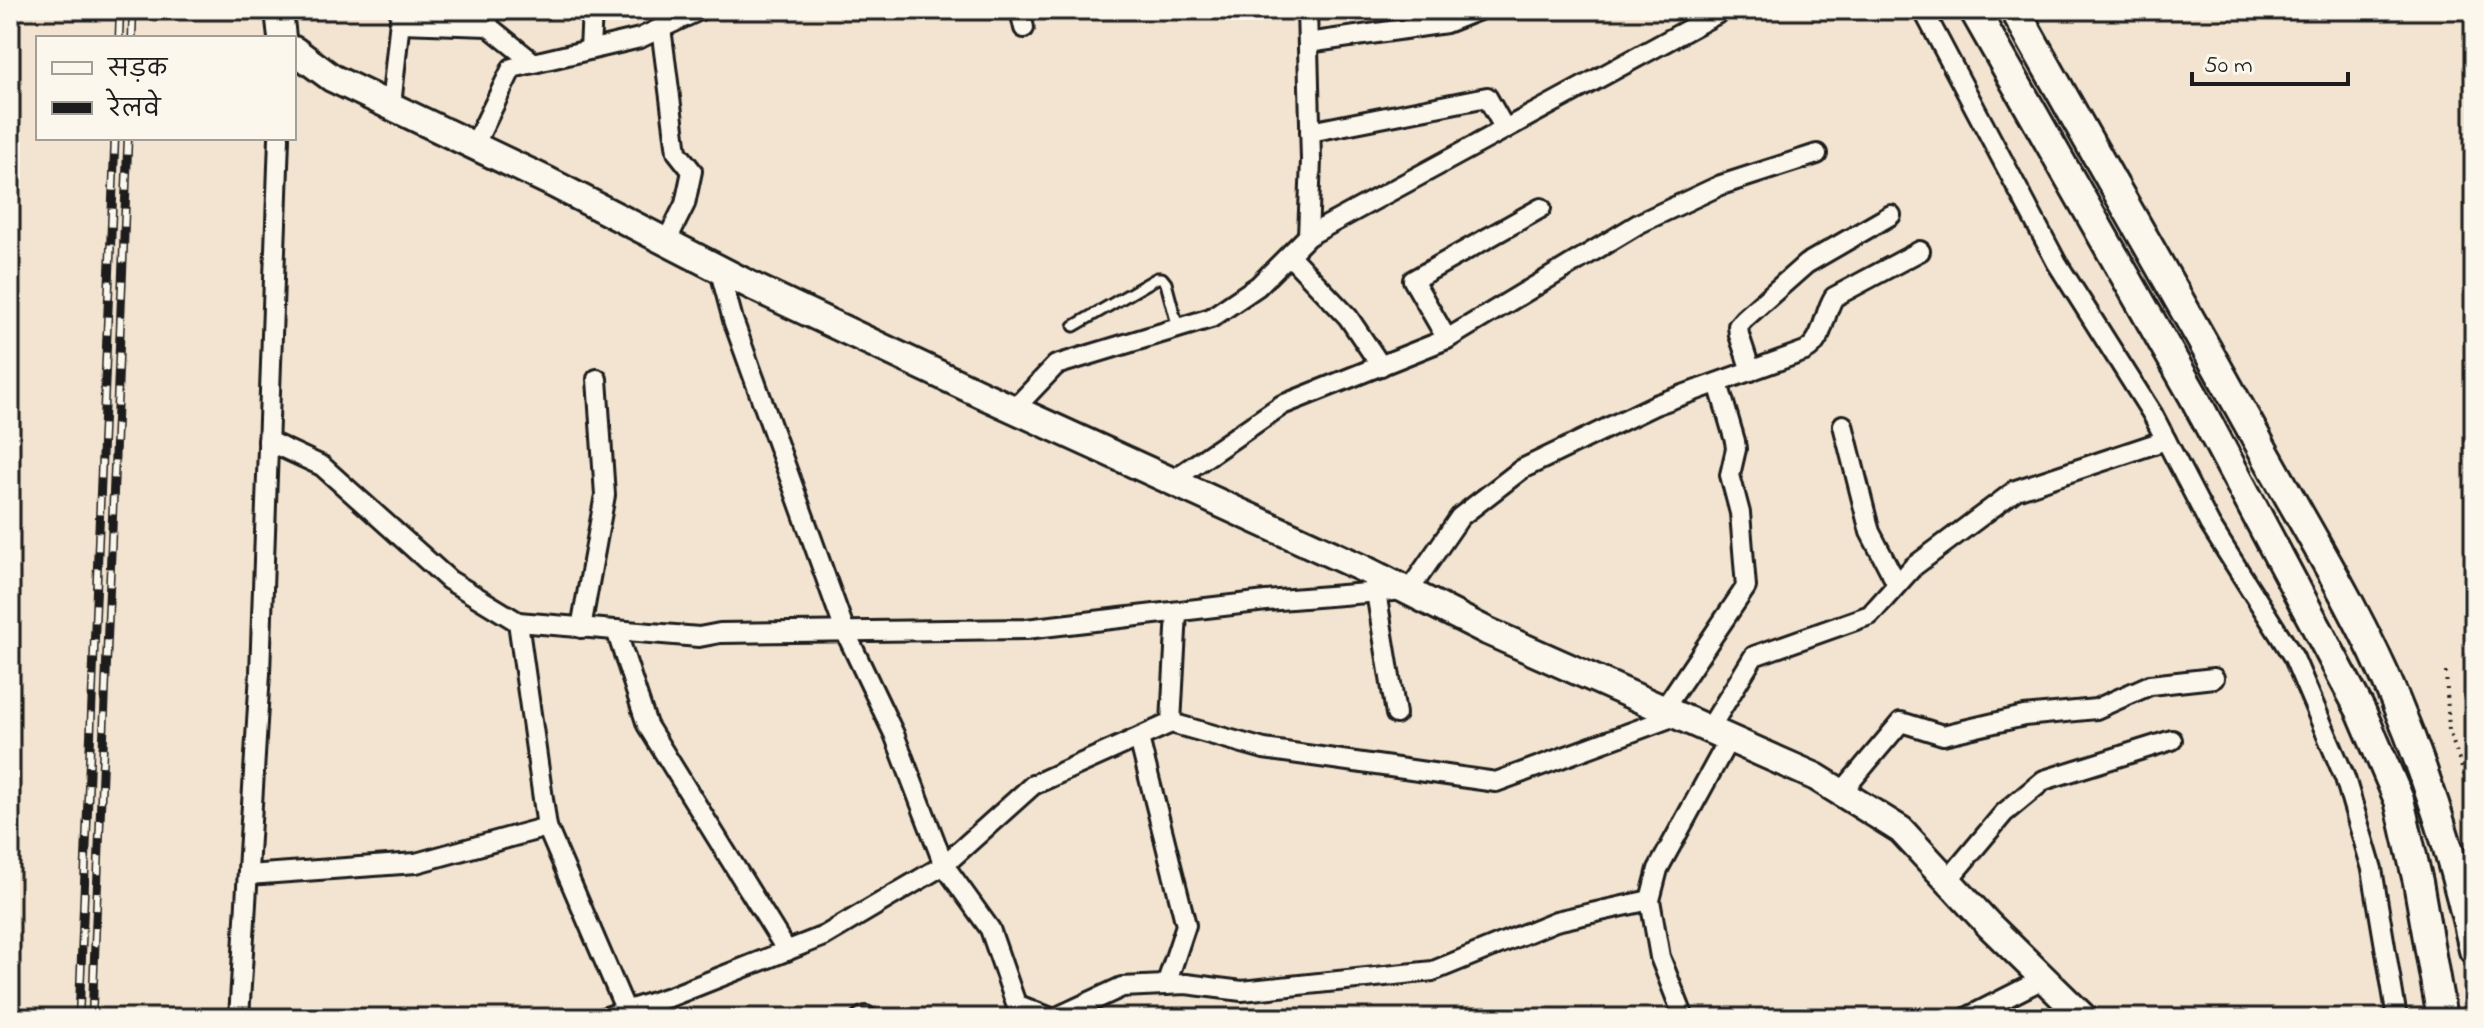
<svg xmlns="http://www.w3.org/2000/svg" width="2484" height="1028" font-family="'Indie Flower','Playpen Sans Deva',sans-serif">
  <style>
    .lines { fill: none; stroke-linecap: round; stroke-linejoin: round }
    .lane-casing { stroke: #1c1c1c; stroke-width: 15 }
    .street-casing { stroke: #1c1c1c; stroke-width: 24 }
    .secondary-casing { stroke: #1c1c1c; stroke-width: 32 }
    .primary-casing { stroke: #1c1c1c; stroke-width: 34 }
    .path { stroke: #1c1c1c; stroke-width: 4; stroke-dasharray: 2 6; stroke-linecap: butt }
    .lane { stroke: #fbf7ec; stroke-width: 9 }
    .street { stroke: #fbf7ec; stroke-width: 18 }
    .secondary { stroke: #fbf7ec; stroke-width: 26 }
    .primary { stroke: #fbf7ec; stroke-width: 28 }
    .rail-casing { stroke: #1c1c1c; stroke-width: 9 }
    .rail { stroke: #fbf7ec; stroke-width: 6; stroke-dasharray: 18; stroke-linecap: butt }
  </style>
  <rect width="100%" height="100%" fill="#f2e4d0"/>
  <filter id="ink" filterUnits="userSpaceOnUse"><feTurbulence type="fractalNoise" baseFrequency=".0125" numOctaves="2"/><feDisplacementMap in="SourceGraphic" scale="16" xChannelSelector="R" yChannelSelector="G"/><feConvolveMatrix kernelMatrix="1 2 1 2 8 2 1 2 1" color-interpolation-filters="sRGB"/></filter>
  <g filter="url(#ink)">
    <g class="lines">
      <g class="lane-casing">
        <polyline id="lane" points="1074,326 1157,278 1162,278 1166,283 1178,328"/>
      </g>
      <g class="street-casing">
        <g id="street">
          <polyline points="489,10 488,26 534,63"/>
          <polyline points="1020,10 1024,28"/>
          <polyline points="1307,10 1311,160 1308,236"/>
          <polyline points="1923,10 2057,263 2153,415 2210,525 2294,658 2345,778 2372,869 2397,1018"/>
          <polyline points="401,23 488,26"/>
          <polyline points="661,28 677,152 692,171 685,204 666,242"/>
          <polyline points="1308,43 1446,23 1479,10"/>
          <polyline points="590,49 592,10"/>
          <polyline points="391,106 401,10"/>
          <polyline points="1310,132 1487,97 1505,129"/>
          <polyline points="474,146 512,68 640,38 700,10"/>
          <polyline points="1290,256 1348,317 1381,366"/>
          <polyline points="719,268 733,320 845,631 894,734 944,865 990,929 1016,1004 1051,1018"/>
          <polyline points="1447,339 1413,280 1541,208"/>
          <polyline points="1751,371 1739,335 1738,326 1744,319 1806,264 1891,215"/>
          <polyline points="1014,409 1056,365 1211,318 1258,286 1308,236 1724,10"/>
          <polyline points="1843,425 1870,532 1897,584"/>
          <polyline points="268,441 322,466 449,580 518,622 699,637 720,633 1026,629 1266,601 1405,590"/>
          <polyline points="1170,482 1282,405 1447,339 1640,223 1721,185 1817,154"/>
          <polyline points="1376,592 1396,714"/>
          <path d="M1408,592L1460,517L1522,469L1655,405L1805,351C1824,341 1823,314 1834,297L1920,251"/>
          <polyline points="518,622 547,827 626,1011"/>
          <polyline points="581,628 605,495 597,379"/>
          <polyline points="616,630 647,725 787,951"/>
          <polyline points="1663,710 1746,587 1740,513 1730,475 1736,449 1735,441 1718,383"/>
          <polyline points="1171,723 1177,612"/>
          <polyline points="1708,731 1754,656 1870,615 1913,567 2016,490 2166,440"/>
          <polyline points="1139,738 1186,925 1166,985"/>
          <polyline points="1841,793 1901,722 1943,735 2024,716 2096,709 2150,685 2214,678"/>
          <polyline points="248,875 416,863 547,827"/>
          <polyline points="1948,880 2004,813 2044,780 2172,740"/>
          <polyline points="239,1018 260,673 279,138"/>
          <polyline points="603,1018 672,996 824,936 944,865 1033,785 1171,723 1264,749 1496,782 1675,716"/>
          <polyline points="861,1018 866,1016"/>
          <polyline points="1055,1018 1122,987 1186,984 1242,991 1433,971 1556,921 1650,900"/>
          <polyline points="1684,1018 1660,957 1650,900 1658,869 1729,739"/>
          <polyline points="1966,1018 2043,979"/>
        </g>
      </g>
      <g class="secondary-casing">
        <g id="secondary">
          <polyline points="279,10 282,38"/>
          <polyline points="294,50 332,78 548,181 754,287 983,395 1364,569 1487,631 1816,777 1901,830 1989,925 2084,1018"/>
        </g>
      </g>
      <g class="primary-casing">
        <g id="primary">
          <polyline points="1974,10 2193,395 2361,711 2399,800 2418,882 2442,1018"/>
          <path d="M2015,10C2097,158 2183,304 2264,452C2309,533 2359,613 2394,697C2429,780 2455,863 2474,950"/>
        </g>
      </g>
      <polyline class="path" points="2446,672 2449,731 2474,802"/>
      <use href="#lane" class="lane"/>
      <use href="#street" class="street"/>
      <use href="#secondary" class="secondary"/>
      <use href="#primary" class="primary"/>
      <g class="rail-casing">
        <g id="rail">
          <polyline points="119,38 120,10"/>
          <polyline points="132,38 133,10"/>
          <polyline points="79,1018 115,138"/>
          <polyline points="92,1018 128,138"/>
        </g>
      </g>
      <use href="#rail" class="rail"/>
    </g>
  </g>
  <rect width="2484" height="1028" fill="none" stroke="#fbf7ec" stroke-width="40"/>
  <rect x="20" y="20" width="2444" height="988" fill="none" stroke="#1c1c1c" stroke-width="3" filter="url(#ink)"/>
  <rect x="36" y="36" width="260" height="104" fill="#fbf7ec" stroke="#a29f99" stroke-width="2"/>
  <rect x="52" y="62" width="40" height="12" fill="#fbf7ec" stroke="#a29f99" stroke-width="2"/>
  <text x="108" y="76" font-size="24" fill="#1c1c1c">सड़क</text>
  <rect x="52" y="102" width="40" height="12" fill="#1c1c1c" stroke="#a29f99" stroke-width="2"/>
  <text x="108" y="116" font-size="24" fill="#1c1c1c">रेलवे</text>
  <path d="M2192 72v12h156v-12" fill="none" stroke="#1c1c1c" stroke-width="4"/>
  <text x="2204" y="72" font-size="24" fill="#1c1c1c" stroke="#fbf7ec" stroke-width="6" paint-order="stroke">50 m</text>
</svg>
